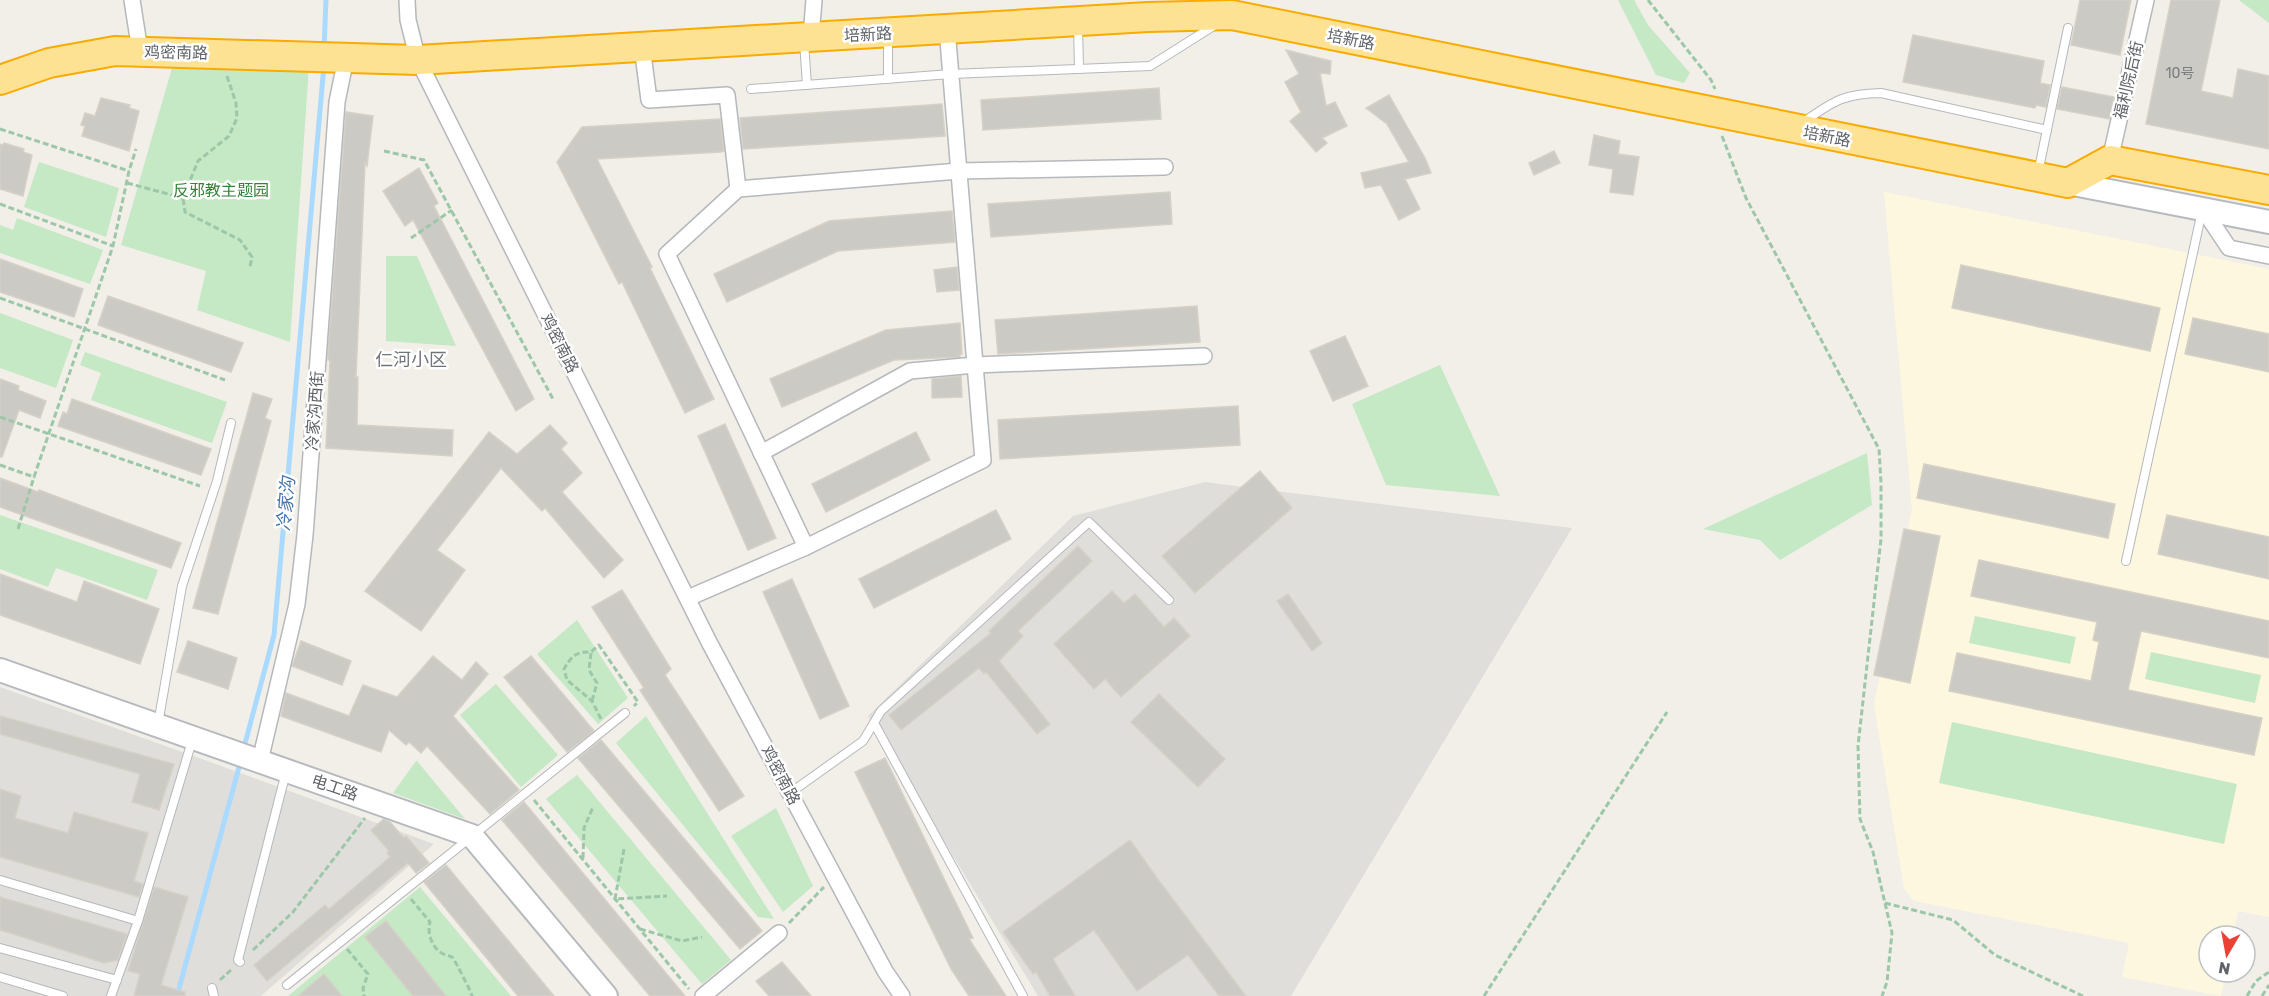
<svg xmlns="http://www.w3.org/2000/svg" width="2269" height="996" font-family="Rubik,'Noto Sans SC',sans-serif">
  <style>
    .commercial { fill: #fef7e0 }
    .industrial { fill: #e0deda }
    .green { fill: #c5e8c5 }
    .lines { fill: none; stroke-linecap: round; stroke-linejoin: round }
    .stream { stroke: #aadaff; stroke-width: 5 }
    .building { fill: #cccac5; stroke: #d6d1c6; stroke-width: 1.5 }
    .lane-casing { stroke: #b5b8bc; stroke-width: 10 }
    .street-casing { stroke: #b5b8bc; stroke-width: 18 }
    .secondary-casing { stroke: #b6babf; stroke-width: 26 }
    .highway-casing { stroke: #f9ab00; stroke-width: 32 }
    .path { stroke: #9cc7a9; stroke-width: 3; stroke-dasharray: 6 3; stroke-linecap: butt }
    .lane { stroke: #fff; stroke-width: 8 }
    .street { stroke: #fff; stroke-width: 15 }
    .secondary { stroke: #fff; stroke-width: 22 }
    .highway { stroke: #fde293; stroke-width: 28 }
    .labels { text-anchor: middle; stroke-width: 5; stroke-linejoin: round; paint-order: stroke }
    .number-label { font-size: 14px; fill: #7a7d7f }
    .street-label { font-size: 16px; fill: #5f6368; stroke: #fff }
    .park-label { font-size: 16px; fill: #348238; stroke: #fff }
    .neighbourhood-label { font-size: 18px; fill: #70757a; stroke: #fff }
    .water-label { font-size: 18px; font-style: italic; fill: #4174aa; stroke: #fff }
  </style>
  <rect width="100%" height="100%" fill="#f1efe8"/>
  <polygon class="commercial" points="1884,192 2269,269 2269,917 2238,911 2233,936 2209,936 2209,972 2226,972 2221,996 2122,977 2129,943 1914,901 1904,889 1874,705 1912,509"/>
  <g class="industrial">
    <polygon points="1205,482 1572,528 1291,996 1038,996 868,716 1073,516"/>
    <polygon points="0,687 202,759 434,844 261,996 0,996"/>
  </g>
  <g class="green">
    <polygon points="1618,0 1634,0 1648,25 1690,73 1684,83 1656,75"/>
    <polygon points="2239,0 2269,0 2269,23"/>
    <polygon points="174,61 309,66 290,342 197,310 206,271 121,245"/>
    <polygon points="39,162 119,188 106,237 24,207"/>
    <polygon points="17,218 103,250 90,284 0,253 0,225 13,230"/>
    <polygon points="386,256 417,256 456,346 386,341"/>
    <polygon points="0,313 73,340 56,388 0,368"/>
    <polygon points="85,352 227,402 212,443 91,400 101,373 80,365"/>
    <polygon points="1440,365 1500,496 1386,485 1352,404"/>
    <polygon points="1867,453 1872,505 1780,560 1760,540 1703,529"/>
    <polygon points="0,515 158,570 147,600 56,568 48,587 0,569"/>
    <polygon points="1975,616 2076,637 2070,664 1969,643"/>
    <polygon points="577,620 628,698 598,724 537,654"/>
    <polygon points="2151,652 2261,675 2255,703 2145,679"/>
    <polygon points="496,684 558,755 521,787 460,715"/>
    <polygon points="646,716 774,919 758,917 616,743"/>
    <polygon points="1952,722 2237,784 2224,844 1939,783"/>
    <polygon points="416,761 417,761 465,819 393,793"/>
    <polygon points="577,775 731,960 702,984 546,799"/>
    <polygon points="776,808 813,886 783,912 731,836"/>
    <polygon points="420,887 511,996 288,996"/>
  </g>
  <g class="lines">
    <g class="stream">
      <polyline points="324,49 326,0"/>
      <polyline points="243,751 274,635 324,65"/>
      <polyline points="177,996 241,760"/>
    </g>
  </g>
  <g class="building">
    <polygon points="2080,0 2131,0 2120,55 2071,45"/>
    <polygon points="2171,0 2220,0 2201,91 2233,98 2238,69 2269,76 2269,149 2146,124"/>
    <polygon points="1913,35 2044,61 2040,83 2050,85 2046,107 2036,105 2035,108 1903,82"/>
    <polygon points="1286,50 1331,61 1330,74 1320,73 1326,106 1335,102 1347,126 1322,138 1327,143 1316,152 1290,121 1301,112 1285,82 1299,74"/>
    <polygon points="2062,87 2114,97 2109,119 2057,109"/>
    <polygon points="1159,88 1161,119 983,130 981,100"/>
    <polygon points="1389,95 1425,158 1431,173 1405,179 1420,209 1399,220 1381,185 1365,188 1361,173 1409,162 1387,124 1366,108"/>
    <polygon points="101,98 130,105 129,108 139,111 129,151 82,136 85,126 81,125 85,113 95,116"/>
    <polygon points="942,104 945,136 743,149 740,118"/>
    <polygon points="346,112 373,116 367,166 365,163 356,377 358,377 357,425 453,430 452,456 326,448 330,360 328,360 328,353"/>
    <polygon points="720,119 724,151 721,152 597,159 652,267 650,268 714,399 685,413 622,282 619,284 557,162 582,127"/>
    <polygon points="1594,135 1620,141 1618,154 1639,157 1633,195 1610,192 1613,169 1589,165"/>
    <polygon points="4,143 24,149 23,152 32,155 23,196 0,189 0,144 3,145"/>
    <polygon points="1554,151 1560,163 1534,175 1529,163"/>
    <polygon points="419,168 438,203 434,206 534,399 516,411 413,220 405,226 383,191"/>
    <polygon points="1170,192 1172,224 991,237 988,204"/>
    <polygon points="952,211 955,242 838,251 727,302 714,274 829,221"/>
    <polygon points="0,259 83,289 74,317 0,292"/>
    <polygon points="1961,265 2160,308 2150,351 1952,308"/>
    <polygon points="957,267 959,290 937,292 934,270"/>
    <polygon points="108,296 243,343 231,372 98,325"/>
    <polygon points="1197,306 1200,342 998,354 995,320"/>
    <polygon points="2193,318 2269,334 2269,372 2185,354"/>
    <polygon points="960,323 962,354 960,354 960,357 894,360 782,407 770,379 886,330"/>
    <polygon points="1345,336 1368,386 1333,401 1310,351"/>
    <polygon points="961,376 962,397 932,398 932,379"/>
    <polygon points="0,379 19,386 18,390 46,401 40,418 19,410 2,457 0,457"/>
    <polygon points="253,393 272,399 265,418 271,421 218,614 193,608"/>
    <polygon points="72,399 211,449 201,475 58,426 63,412 67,414"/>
    <polygon points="1238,406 1240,445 1000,459 998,420"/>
    <polygon points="725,424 776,538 748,550 698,436"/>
    <polygon points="550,425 567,443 561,449 582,473 562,492 623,560 604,578 545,508 542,511 501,468 437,550 465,570 421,631 365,591 489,432 517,454"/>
    <polygon points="916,432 930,460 826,512 812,484"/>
    <polygon points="1924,464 2115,504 2108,538 1917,498"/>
    <polygon points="1260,471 1292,508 1195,593 1162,556"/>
    <polygon points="0,478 38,492 39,490 181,543 171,568 0,507"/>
    <polygon points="996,510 1011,539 874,608 859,579"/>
    <polygon points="2167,515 2269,537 2269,579 2158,554"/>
    <polygon points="1904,529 1940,536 1910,683 1874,675"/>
    <polygon points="1078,546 1092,561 1018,631 1023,636 999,661 1050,724 1037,734 986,672 984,674 979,668 901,730 889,715 991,633 989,631"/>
    <polygon points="1979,560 2269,621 2269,658 2141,631 2128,690 2262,718 2254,755 1949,691 1957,653 2091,681 2099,642 2093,640 2097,622 1971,596"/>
    <polygon points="0,574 77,602 84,581 159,609 140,664 0,615"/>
    <polygon points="792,579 849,706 820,719 763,592"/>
    <polygon points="622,590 671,669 665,675 744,796 719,811 640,690 644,688 592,607"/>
    <polygon points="1112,591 1124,603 1135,594 1164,627 1174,618 1190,636 1121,697 1105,679 1094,689 1054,644"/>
    <polygon points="1288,594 1322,643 1312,651 1277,601"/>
    <polygon points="188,641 237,658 228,689 177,672"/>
    <polygon points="301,641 351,661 342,685 292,666"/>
    <polygon points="433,656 462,680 476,662 488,674 453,716 519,790 490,814 427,746 421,753 409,742 406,745 389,730 381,752 281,716 286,693 349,716 363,685 397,697"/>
    <polygon points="531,656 594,731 567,752 504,677"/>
    <polygon points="1159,694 1225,759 1198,787 1131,722"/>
    <polygon points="0,716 174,764 159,810 132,802 140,774 0,734"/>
    <polygon points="601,740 762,931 740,949 578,758"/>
    <polygon points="885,758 973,938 969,939 1006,996 969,996 951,969 855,772"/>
    <polygon points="0,789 21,796 15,818 68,833 74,812 148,833 134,881 143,884 139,897 0,857"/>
    <polygon points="524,802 685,996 650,996 502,820"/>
    <polygon points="384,819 390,822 404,838 406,836 429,863 416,873 408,863 267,981 254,965 325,905 329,909 390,857 387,853 389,851 371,830"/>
    <polygon points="1130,840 1160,882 1246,996 1219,996 1188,955 1137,991 1094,930 1053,959 1075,996 1050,996 1036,972 1033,974 1003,932"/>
    <polygon points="446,865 554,996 518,996 424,882"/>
    <polygon points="154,887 188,897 161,985 185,992 185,996 134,996 140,974 128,971"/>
    <polygon points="0,897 127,934 118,960 104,963 0,930"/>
    <polygon points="386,921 446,996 413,996 365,937"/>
    <polygon points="782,962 811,996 769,996 756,981"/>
    <polygon points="324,974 342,996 298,996"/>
  </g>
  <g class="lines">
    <g class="lane-casing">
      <g id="lane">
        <polyline points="1078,25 1079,69"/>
        <polyline points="804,42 807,85"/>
        <polyline points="888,79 888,38"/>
        <polyline points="751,89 951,74 1150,66 1215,25"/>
        <path d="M1802,123C1834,101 1842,94 1881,93L2047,130"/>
        <polyline points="2038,173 2068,28"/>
        <polyline points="2126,561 2202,211"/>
        <polyline points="874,723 1023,996"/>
        <polyline points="158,724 182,586 217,481 231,423"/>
        <polyline points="790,793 863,741 881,711 1089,522 1169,600"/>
        <polyline points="0,880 138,921 192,741"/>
        <polyline points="0,948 117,980"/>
        <polyline points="240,962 238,960 286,772"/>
        <polyline points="0,977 63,996"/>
        <polyline points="287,985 625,713"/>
        <polyline points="212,988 214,996"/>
        <polyline points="111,996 138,921"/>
      </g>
    </g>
    <g class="street-casing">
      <g id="street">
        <polyline points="132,0 140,51"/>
        <polyline points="407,0 408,20 418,60 709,642 885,971 902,996"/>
        <polyline points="811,37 814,0"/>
        <polyline points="642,47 649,100 727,95 738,189"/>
        <polyline points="2110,160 2146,0"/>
        <polyline points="2203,209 2229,248 2269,256"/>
        <polyline points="761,453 910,371 975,365 1204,356"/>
        <polyline points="806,547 667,254 738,189 959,171 1165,167"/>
        <polyline points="688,598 806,547 983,460 947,29"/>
        <polyline points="260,761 297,604 305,535 337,102 346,58"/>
        <polyline points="703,996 779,933"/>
      </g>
    </g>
    <g class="secondary-casing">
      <g id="secondary">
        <polyline points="2068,183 2269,222"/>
        <polyline points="0,670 472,836 606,996"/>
      </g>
    </g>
    <g class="highway-casing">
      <polyline id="highway" points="0,80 49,63 115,51 418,60 1148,17 1232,15 2068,183 2110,160 2269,190"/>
    </g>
    <g class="path">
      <polyline points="1648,0 1711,80 1715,89"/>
      <polyline points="227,76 236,103 237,118 229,136 198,161 183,198 185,212 240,240 252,257 250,267"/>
      <polyline points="0,129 129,171"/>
      <polyline points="1722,136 1746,198 1879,449 1881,483 1881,539 1858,746 1860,819 1873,852 1892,933 1887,982 1882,996"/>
      <polyline points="384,151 424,160 553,399"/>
      <polyline points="127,183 183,198"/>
      <polyline points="0,204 113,246"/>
      <polyline points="411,238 452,210"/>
      <polyline points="0,298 225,380"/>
      <polyline points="0,417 200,486"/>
      <polyline points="0,465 34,477 113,246 129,171 136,149"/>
      <polyline points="18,529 34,477"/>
      <polyline points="591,653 589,670 597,683 592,701"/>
      <path d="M601,719L592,701L567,680L564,669C571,657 576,651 591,652L599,645L638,702L634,706"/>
      <polyline points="534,800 689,989"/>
      <polyline points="624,849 615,899 667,896"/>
      <polyline points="583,858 584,828 593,807"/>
      <path d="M411,899L430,922C427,932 431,945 440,952C443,955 450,955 453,958C455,961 472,993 472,996"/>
      <polyline points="1885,903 1953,920 1995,955 2083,996"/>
      <polyline points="789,923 824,887"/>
      <polyline points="640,929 682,941 702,937"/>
      <polyline points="347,949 368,974 363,988 364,996"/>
      <polyline points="253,950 293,912 365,818"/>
      <polyline points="220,980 231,970"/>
      <polyline points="1484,996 1667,712"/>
      <polyline points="2247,996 2256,981 2269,972"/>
      <polyline points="2262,996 2269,985"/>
    </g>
    <use href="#lane" class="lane"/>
    <use href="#street" class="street"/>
    <use href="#secondary" class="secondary"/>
    <use href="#highway" class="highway"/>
  </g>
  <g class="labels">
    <g class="number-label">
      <text x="2180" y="78">10号</text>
    </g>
    <g class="street-label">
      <text transform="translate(868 34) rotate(-3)" y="6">培新路</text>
      <text transform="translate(1351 39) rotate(11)" y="6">培新路</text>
      <text transform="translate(176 52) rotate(1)" y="6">鸡密南路</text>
      <text transform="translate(2128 80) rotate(-77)" y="6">福利院后街</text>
      <text transform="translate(1827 136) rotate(11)" y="6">培新路</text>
      <text transform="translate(560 343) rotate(63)" y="6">鸡密南路</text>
      <text transform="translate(314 411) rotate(-86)" y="6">冷家沟西街</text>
      <text transform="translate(781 775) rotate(62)" y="6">鸡密南路</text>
      <text transform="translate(335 787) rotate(19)" y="6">电工路</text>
    </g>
    <g class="park-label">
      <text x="221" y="196">反邪教主题园</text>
    </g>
    <g class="neighbourhood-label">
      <text x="411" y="366">仁河小区</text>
    </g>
    <g class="water-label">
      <text transform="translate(286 504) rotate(-85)" y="6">冷家沟</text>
    </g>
  </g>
  <g transform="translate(2227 954) rotate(190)"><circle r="28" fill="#ffffff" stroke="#bfc1c3" stroke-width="1.5"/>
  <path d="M0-4.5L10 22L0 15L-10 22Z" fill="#ea4335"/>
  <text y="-9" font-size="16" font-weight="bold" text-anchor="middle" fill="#5f6368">N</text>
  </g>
</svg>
